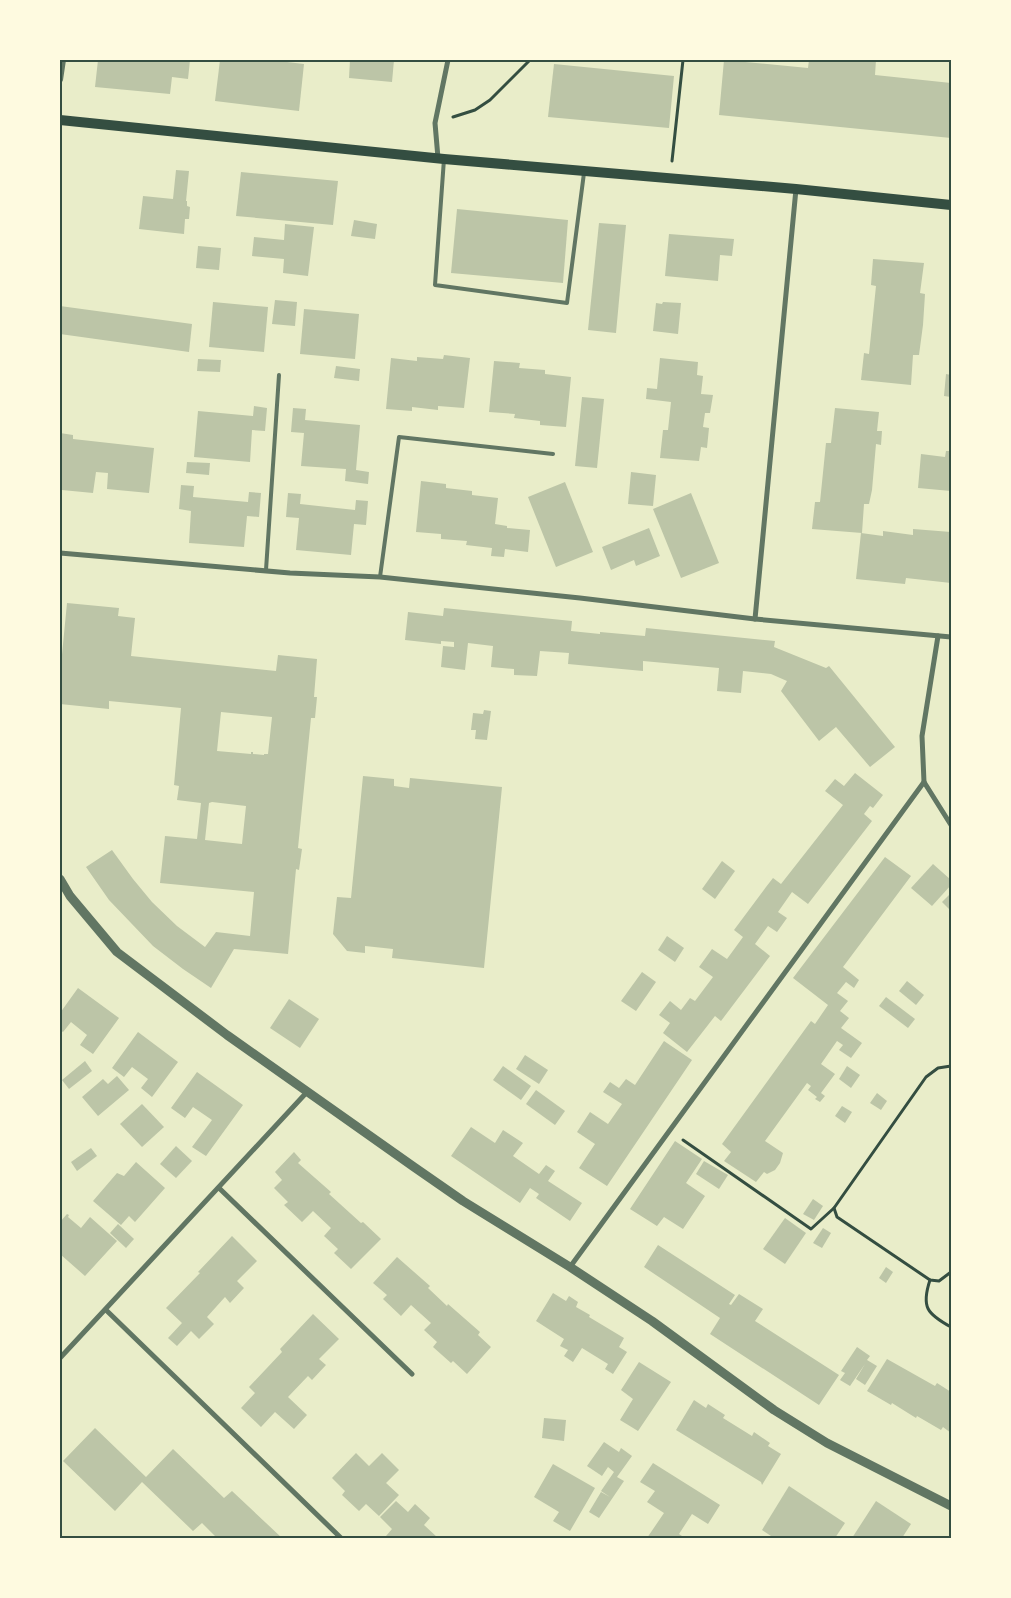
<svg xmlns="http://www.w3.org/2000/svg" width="1011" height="1598" font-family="Figtree,sans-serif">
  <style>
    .building { fill: #bcc5a7; fill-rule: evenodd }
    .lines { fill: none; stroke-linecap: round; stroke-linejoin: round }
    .path { stroke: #344e41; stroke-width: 3 }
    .service { stroke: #617663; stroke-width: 4 }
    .minor { stroke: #617663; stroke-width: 5 }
    .tertiary { stroke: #617663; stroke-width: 9 }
    .secondary { stroke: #344e41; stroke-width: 10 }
    .neatline { fill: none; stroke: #344e41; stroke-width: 2 }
  </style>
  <rect width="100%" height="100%" fill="#e9edc9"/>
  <g class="building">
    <polygon points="98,60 190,60 188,79 172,77 170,94 95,87"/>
    <polygon points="220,60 270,60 304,64 299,111 215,101"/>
    <polygon points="350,60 394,60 392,82 349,78"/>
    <polygon points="724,60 808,68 809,60 876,60 875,75 951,83 951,138 719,115"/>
    <polygon points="554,64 674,76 669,128 548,117"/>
    <polygon points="176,170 189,171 186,201 187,201 187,206 190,207 189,219 185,219 184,234 139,229 143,196 173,199"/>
    <polygon points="241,172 338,181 333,225 236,216"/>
    <polygon points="457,209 568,220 563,283 451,273"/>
    <polygon points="354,220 377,224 375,239 351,236"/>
    <polygon points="599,223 626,225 616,333 588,330"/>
    <polygon points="285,224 314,227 308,276 283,273 284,259 252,256 254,237 284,240"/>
    <polygon points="669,234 734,239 732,256 720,255 718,281 665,276"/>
    <polygon points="198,246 221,248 219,270 196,268"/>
    <polygon points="873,259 924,263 920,293 925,294 923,325 919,355 913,355 911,385 861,380 864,353 869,354 876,286 871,285"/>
    <polygon points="275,300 297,302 295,326 272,324"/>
    <polygon points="213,302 268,307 264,352 209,347"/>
    <polygon points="663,302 681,303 678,334 653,331 656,303 662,304"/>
    <polygon points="60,306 192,324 189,352 60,334"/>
    <polygon points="304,309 359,314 355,359 300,354"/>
    <polygon points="444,355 470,358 464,408 438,406 438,410 412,407 412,411 386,409 391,358 417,361 417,357 443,359"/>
    <polygon points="660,358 698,362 697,375 703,376 701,394 713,395 710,413 705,413 703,427 709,428 707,448 701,447 699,461 660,458 663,430 668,430 671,402 646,399 647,388 657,389"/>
    <polygon points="198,359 221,360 220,372 197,371"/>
    <polygon points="494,361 520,363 519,368 545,370 545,374 571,377 566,427 540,425 540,421 514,418 515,414 489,412"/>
    <polygon points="336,366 360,369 359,381 334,378"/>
    <polygon points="946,374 951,375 951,397 944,396"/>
    <polygon points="582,397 604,399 597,468 575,466"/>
    <polygon points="254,406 267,408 265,431 252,430 250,462 194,457 198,411 253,416"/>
    <polygon points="293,408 306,409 305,420 360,425 356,470 369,472 368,484 345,481 346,469 301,466 304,433 291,432"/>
    <polygon points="835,408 879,412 877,431 882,431 881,445 876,444 872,490 869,504 864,504 862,533 812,529 815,502 820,502 826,443 831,443"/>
    <polygon points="60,433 73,435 73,439 154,448 149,493 107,489 108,473 96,472 93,493 62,490 60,500"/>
    <polygon points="946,451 951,451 951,491 918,488 921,454 945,457"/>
    <polygon points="187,462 210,463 209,475 186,473"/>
    <polygon points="631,472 656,475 653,506 628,504"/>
    <polygon points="421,481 446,484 446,488 472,491 472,495 498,498 495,524 507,526 507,528 530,530 528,552 505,549 504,557 491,556 492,548 466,545 467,541 441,539 441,534 416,532"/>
    <polygon points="565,482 593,552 556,567 528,497"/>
    <polygon points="181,485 194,486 193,497 248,502 249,492 261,493 259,517 247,516 244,547 189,543 191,511 179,509"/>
    <polygon points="288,493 301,494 300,504 355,510 356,500 368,501 366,525 354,524 351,555 296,550 299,518 286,517"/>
    <polygon points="691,493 719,563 681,578 653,509"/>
    <polygon points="649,528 660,556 636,566 634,560 611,570 602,547"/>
    <polygon points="913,529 951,532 951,583 906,578 905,584 856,579 861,533 883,536 883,531 913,535"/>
    <path d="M67,603L119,608L118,616L135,618L131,656L276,671L278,655L317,659L314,697H317L315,718H311L298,848L302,849L299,870L296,869L288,954L234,949L211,988L183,969L153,946L109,900L86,867L112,850L133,879L152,902L177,926L205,947L216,932L250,936L254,892L160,883L165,836L197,839L201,803L177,800L179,786L174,785L181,708L109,701V709L60,704V675ZM221,712L272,717L268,754H264V755L253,754V752H251V754L217,751ZM212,802L246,806L242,844L205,840L209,803Z"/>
    <polygon points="444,608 572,621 571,631 600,634 600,632 645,636 646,628 775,641 774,647 826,668 829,666 895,747 870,767 836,727 819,741 781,691 787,681 771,674 743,671 741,693 717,691 719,668 643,661 643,671 568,664 569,653 540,651 537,676 514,675 514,669 491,667 493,646 468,643 465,670 441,667 443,646 454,647 454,642 441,641 441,644 405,640 408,612 443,616"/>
    <polygon points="484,710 491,711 487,740 475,739 476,730 471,730 473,713 483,714"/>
    <polygon points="855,773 883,795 873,808 870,806 864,814 872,821 808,904 792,892 778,912 787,918 777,932 768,926 755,944 770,956 721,1021 715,1016 687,1052 663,1033 670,1023 659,1015 670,1001 681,1010 690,998 695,1001 713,977 699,967 712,949 727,959 743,937 734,930 766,887 773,878 781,884 843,805 825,791 835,779 844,786"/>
    <polygon points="363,776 394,779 394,786 409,788 410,778 502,787 484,968 392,958 393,949 365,946 365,953 347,951 333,934 337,897 351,898"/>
    <polygon points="885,857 911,876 843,967 859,980 854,988 846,982 837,993 848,1001 840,1011 849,1018 841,1028 862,1043 851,1058 839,1050 843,1045 837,1041 821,1064 835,1074 821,1093 825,1096 820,1102 815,1099 817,1097 808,1090 811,1086 807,1083 765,1141 783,1153 780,1163 775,1170 767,1174 764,1172 756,1182 724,1161 731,1152 722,1144 811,1021 815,1024 828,1005 793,978"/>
    <polygon points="722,861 735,871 715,899 702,889"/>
    <polygon points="933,864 951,880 951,885 932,906 911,888"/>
    <polygon points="951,893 951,911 942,902"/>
    <polygon points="667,936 684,948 675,962 658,950"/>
    <polygon points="642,972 656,982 636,1011 621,1001"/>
    <polygon points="907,981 924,995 916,1005 899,991"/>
    <polygon points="78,988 119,1018 93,1054 80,1045 87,1035 71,1022 63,1032 60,1030 60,1013"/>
    <polygon points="886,997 915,1019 908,1028 879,1006"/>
    <polygon points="289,999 319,1019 300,1048 270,1028"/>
    <polygon points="138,1032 178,1062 152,1097 141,1088 148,1079 132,1067 124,1077 112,1068"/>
    <polygon points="664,1041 692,1060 607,1186 579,1168 595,1144 577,1132 590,1112 608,1124 622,1104 603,1092 610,1082 619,1088 626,1079 635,1085"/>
    <polygon points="525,1055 548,1070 539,1084 516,1069"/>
    <polygon points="85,1061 92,1071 69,1089 62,1080"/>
    <polygon points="503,1066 531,1086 521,1100 493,1080"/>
    <polygon points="847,1066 860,1075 851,1088 839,1079"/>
    <polygon points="197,1072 243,1105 206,1156 192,1147 212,1120 193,1107 185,1118 171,1108"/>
    <polygon points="117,1076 129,1090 98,1116 82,1097 103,1079 108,1084"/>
    <polygon points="536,1090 565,1111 555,1125 526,1104"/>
    <polygon points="877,1093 887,1101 881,1110 870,1103"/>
    <polygon points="142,1104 164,1127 142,1147 120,1124"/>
    <polygon points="842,1106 852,1112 845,1123 835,1116"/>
    <polygon points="471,1127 495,1143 503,1130 523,1143 513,1156 539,1174 546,1165 555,1171 548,1181 582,1203 570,1221 536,1198 539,1194 530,1188 520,1203 451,1156"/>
    <polygon points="675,1141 702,1159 686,1183 705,1196 683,1229 664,1217 657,1226 630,1209"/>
    <polygon points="176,1146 192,1161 176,1178 160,1164"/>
    <polygon points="91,1148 97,1156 77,1171 71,1162"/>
    <polygon points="294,1152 301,1160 298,1163 331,1192 329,1194 361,1223 363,1222 381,1239 351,1269 334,1253 338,1249 324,1236 331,1228 313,1211 302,1222 284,1205 288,1202 274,1188 282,1180 275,1172"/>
    <polygon points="704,1161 728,1175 719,1189 696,1174"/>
    <polygon points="136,1162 165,1188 135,1222 129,1216 121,1225 93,1201 117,1173 124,1176"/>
    <polygon points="813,1199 823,1206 814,1220 803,1214"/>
    <polygon points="67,1214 69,1215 68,1217 81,1228 90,1217 117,1241 85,1276 60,1254 60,1222"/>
    <polygon points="785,1218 806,1233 785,1264 763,1249"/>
    <polygon points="118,1224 134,1239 126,1248 110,1233"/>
    <polygon points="823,1228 831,1233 822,1248 813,1243"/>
    <polygon points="232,1236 257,1261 237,1281 244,1288 230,1303 225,1297 207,1317 214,1324 199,1339 191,1331 177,1346 168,1338 182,1323 166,1308 200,1273 198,1272"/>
    <polygon points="658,1245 735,1295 729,1304 731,1305 739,1294 763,1309 755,1321 839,1375 819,1405 710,1334 720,1318 644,1267"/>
    <polygon points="397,1257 430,1286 428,1288 447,1306 448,1304 480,1332 478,1335 491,1347 467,1374 453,1361 451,1363 433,1347 437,1342 424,1330 431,1323 411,1305 401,1316 383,1299 387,1295 373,1283"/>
    <polygon points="886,1267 893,1272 886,1283 879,1278"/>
    <polygon points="553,1293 566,1301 569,1296 578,1302 576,1307 590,1315 589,1317 624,1338 619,1347 627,1352 613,1374 605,1369 608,1364 582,1348 573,1362 564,1356 568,1350 560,1346 564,1339 536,1321"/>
    <polygon points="313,1314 339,1339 319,1359 326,1365 312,1380 308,1376 288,1397 307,1415 294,1429 275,1412 261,1427 241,1408 255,1393 249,1387 282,1352 280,1349"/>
    <polygon points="857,1347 870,1356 867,1360 877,1366 865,1385 856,1379 865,1364 850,1386 840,1380 845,1373 841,1371"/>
    <polygon points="887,1359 935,1386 937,1383 951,1392 951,1433 943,1427 941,1430 917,1416 916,1418 892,1403 891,1405 867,1391"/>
    <polygon points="639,1362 671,1382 638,1431 620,1420 633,1399 621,1390"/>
    <polygon points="694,1400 706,1408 708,1404 725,1415 723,1418 752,1436 754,1432 770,1443 768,1446 781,1454 762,1485 761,1482 676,1430"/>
    <polygon points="544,1418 566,1420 564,1441 542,1438"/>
    <polygon points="95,1428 146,1477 173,1449 224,1498 232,1491 282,1538 217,1538 202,1523 193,1531 142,1482 115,1511 63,1461"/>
    <polygon points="604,1442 619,1452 621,1448 632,1456 617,1477 624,1481 599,1518 589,1512 601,1492 610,1497 601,1491 614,1472 608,1467 602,1476 587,1466"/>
    <polygon points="356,1453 369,1466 382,1453 399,1470 386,1483 399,1495 379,1516 366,1504 359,1511 342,1495 345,1491 332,1478"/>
    <polygon points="653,1463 720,1505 708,1524 692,1514 679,1534 685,1538 647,1538 664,1513 647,1502 655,1491 640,1482"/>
    <polygon points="553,1464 595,1488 570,1531 553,1521 559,1512 534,1497"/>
    <polygon points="789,1486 845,1523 835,1538 774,1538 762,1530"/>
    <polygon points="396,1501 408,1512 415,1504 430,1518 424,1525 438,1538 388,1538 386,1536 392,1529 380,1517"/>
    <polygon points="876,1501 911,1524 902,1538 852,1538"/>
  </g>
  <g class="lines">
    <g class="path">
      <polyline points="453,117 475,110 490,100 530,60"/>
      <polyline points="672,161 683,60"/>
      <polyline points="951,1066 938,1068 926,1077 834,1208 837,1217 930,1280 939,1281 951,1272"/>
      <polyline points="683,1140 811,1229 834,1208"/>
      <path d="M930,1280C921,1307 927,1314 951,1327"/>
    </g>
    <g class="service">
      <polyline points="61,80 64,60"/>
      <polyline points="444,159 435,285 567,303 584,173"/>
      <polyline points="266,570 279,375"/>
      <polyline points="380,577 399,437 553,454"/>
    </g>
    <g class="minor">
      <polyline points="438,158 435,123 448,60"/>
      <polyline points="60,553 290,573 380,577 580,598 755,619 951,637"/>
      <polyline points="755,619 796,189"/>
      <polyline points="938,636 922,736 924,782 951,825"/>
      <polyline points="219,1188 412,1374"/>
      <polyline points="570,1267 924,782"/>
      <polyline points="106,1310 341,1538"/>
      <polyline points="60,1358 307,1092"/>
    </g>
    <polyline class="tertiary" points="60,879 70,896 117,952 227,1035 414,1167 463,1201 570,1267 652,1321 774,1410 827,1443 951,1506"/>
    <polyline class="secondary" points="60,120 444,159 796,189 951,205"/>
  </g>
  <rect width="1011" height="1598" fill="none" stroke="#fefae0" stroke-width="122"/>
  <rect x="61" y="61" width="889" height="1476" class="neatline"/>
</svg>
